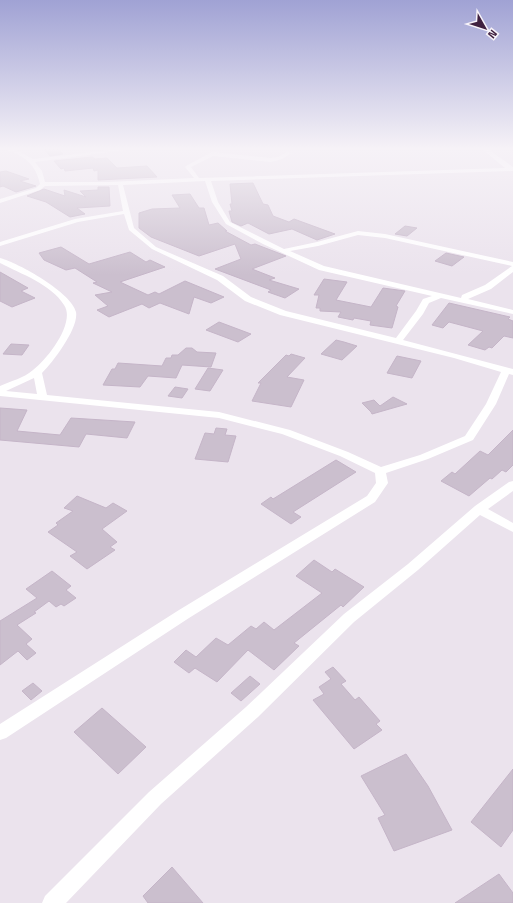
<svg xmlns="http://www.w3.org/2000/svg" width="513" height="903" font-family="'Titillium Web',sans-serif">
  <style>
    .building { fill: #cbbfce; stroke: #c5b5c8 }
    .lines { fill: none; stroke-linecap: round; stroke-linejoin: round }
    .minor { fill: #fff; fill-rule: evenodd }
  </style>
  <rect width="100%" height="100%" fill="#ebe3ed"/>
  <g class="building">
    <polygon points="44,149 58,149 63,154 50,156"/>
    <polygon points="92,157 95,159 107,158 117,168 147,166 157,177 98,180 98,170 94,171 93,168 65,171 64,168 61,169 54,161"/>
    <polygon points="6,171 29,179 20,181 36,186 16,192 3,186 0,187 0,172"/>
    <polygon points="253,183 263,204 268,205 273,216 289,222 294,219 335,234 317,240 292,229 269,234 248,223 241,226 232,222 229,211 232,211 230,204 232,204 230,184"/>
    <polygon points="98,187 109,187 110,206 77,208 85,214 70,217 46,202 27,196 44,189 65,196 64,190 86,197 80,191 98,190"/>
    <polygon points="190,194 199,208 204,208 209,225 218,223 227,231 225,231 251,245 255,244 286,256 252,269 275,278 269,280 299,289 285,298 268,292 271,290 215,269 241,259 235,244 199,256 151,237 139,228 139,213 152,209 180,208 172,195"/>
    <polygon points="405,226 417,228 407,236 395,234"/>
    <polygon points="61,247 89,264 130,252 146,262 150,260 165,267 120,282 148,295 155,292 159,294 185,281 224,297 211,303 194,297 189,314 160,303 149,308 142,304 109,317 97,310 108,306 95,295 112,292 93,283 97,282 75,268 66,270 44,260 39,253"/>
    <polygon points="446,253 464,257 452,266 435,261"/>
    <polygon points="0,272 28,288 21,291 35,298 12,307 0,301"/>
    <polygon points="324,279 347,282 336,300 371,307 383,288 405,291 396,306 398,307 392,328 370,325 371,321 354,318 353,320 338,317 341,312 320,311 320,308 316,308 319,295 314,295"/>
    <polygon points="449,303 510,317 508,319 513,321 513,338 504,336 492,348 489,347 485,350 468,345 483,331 449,322 443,328 432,325"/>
    <polygon points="219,322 251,334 238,342 206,330"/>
    <polygon points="336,340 344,342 357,346 342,360 321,354"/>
    <polygon points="11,344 29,345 22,355 3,354"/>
    <polygon points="186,348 192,348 197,352 216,353 211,367 182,365 176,378 148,376 140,387 103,385 112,369 115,369 118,363 162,366 166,358 171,358 172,355 178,355"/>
    <polygon points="291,354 305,358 287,377 304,380 291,407 252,401 261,383 258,383 286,355 289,356"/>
    <polygon points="397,356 421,361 412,378 387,373"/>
    <polygon points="208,368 223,370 210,391 195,389"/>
    <polygon points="175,387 188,389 182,398 168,396"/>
    <polygon points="393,397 407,404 372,414 371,412 362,403 374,400 380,406"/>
    <polygon points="0,408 27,410 17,431 60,435 71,418 135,422 127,438 86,434 79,447 0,440"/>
    <polygon points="216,428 227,429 225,435 236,436 228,462 195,459 205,433 214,434"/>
    <polygon points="513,430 513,465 506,472 502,470 492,479 490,478 469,496 441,481 452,472 455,474 480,451 488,455"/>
    <polygon points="336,460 356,472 293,512 301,517 291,524 261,504 271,497 273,499"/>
    <polygon points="77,496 106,508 113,503 127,511 102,529 117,542 110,547 115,550 87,569 70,556 77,552 48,532 58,525 56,523 73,511 64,508"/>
    <polygon points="314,560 332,572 335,569 364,587 343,607 341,605 294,643 299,646 274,670 248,650 217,682 195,668 189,673 174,662 186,650 196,657 216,638 228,645 251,626 256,629 264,622 274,630 322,593 296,576"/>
    <polygon points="52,571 71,586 66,590 76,598 64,606 61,604 56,607 49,601 34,612 36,613 17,625 32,639 26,644 36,653 27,660 18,651 0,665 0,621 37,598 26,589"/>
    <polygon points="333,667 346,681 341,684 355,700 359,697 380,721 376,724 382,730 354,749 313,700 324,694 319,687 331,679 325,672"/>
    <polygon points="250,676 260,684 241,701 231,693"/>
    <polygon points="33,683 42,691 31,700 22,691"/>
    <polygon points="102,708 146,747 118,774 74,732"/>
    <polygon points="406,754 428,786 452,830 394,851 378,818 385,815 361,776"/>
    <polygon points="513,769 513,830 501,847 471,822"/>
    <polygon points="172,867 203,903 148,903 143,896"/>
    <polygon points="499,874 513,893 513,903 455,903"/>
  </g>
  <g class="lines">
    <g class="minor">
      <path d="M4,149L16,150L33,159L118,149H133L35,162L42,171L45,182H108L194,178L185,167L186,166L212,152L271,158L278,157L287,152L292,153L282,159L271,162L213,156L191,167L199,178L505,168L482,149H488L513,167V171L211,181L218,202L230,222L284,249L317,242L358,231L385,234L513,262V272L491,289L468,299L513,310V314L441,298L429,303L423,314L403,340L509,368L513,369V375L509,374L496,404L473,440L428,459L386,473L388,483L375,502L189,618L6,738L0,740V724L179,610L367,496L376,483L375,473L340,456L282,434L219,418L0,396V386C11,381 24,378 33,370C48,359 76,322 64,305C51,284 21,274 0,263V258C19,263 72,293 76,312C79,328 53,362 42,373L47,395L219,412L290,430L348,452L381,467L420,455L465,436L486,404L501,372L454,358L280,315L245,301L217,280L152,249L129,230L124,214L78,222L0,246V242L75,219L123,211L118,185L45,186L40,190L0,203V199L36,188L40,184C37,170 30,160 17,154C13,152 8,151 4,149ZM205,181L212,202L226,224L263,244L319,270L432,296L423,299L416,311L396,338L286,311L251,297L223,276L156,247L134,228L123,185ZM358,235L385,238L512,266L485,285L462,295L461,298L324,266L290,251L318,246ZM34,378L37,394L6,391Z"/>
      <polygon points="513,481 513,491 488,509 513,523 513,532 480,515 418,570 354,622 258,717 161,804 66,903 42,903 45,896 149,792 246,707 344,614 408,564 475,506 509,482"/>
    </g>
  </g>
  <linearGradient id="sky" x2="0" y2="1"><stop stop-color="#a0a2d4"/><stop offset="0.54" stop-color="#f6f2f7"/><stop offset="1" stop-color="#f6f2f7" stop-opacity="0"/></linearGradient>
  <rect width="513" height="275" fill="url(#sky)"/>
  <g transform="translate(485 28) rotate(129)" stroke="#f8f4fa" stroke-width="3" paint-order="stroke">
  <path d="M0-3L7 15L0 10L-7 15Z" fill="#402140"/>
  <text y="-6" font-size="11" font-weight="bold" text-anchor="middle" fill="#402140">N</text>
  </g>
</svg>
